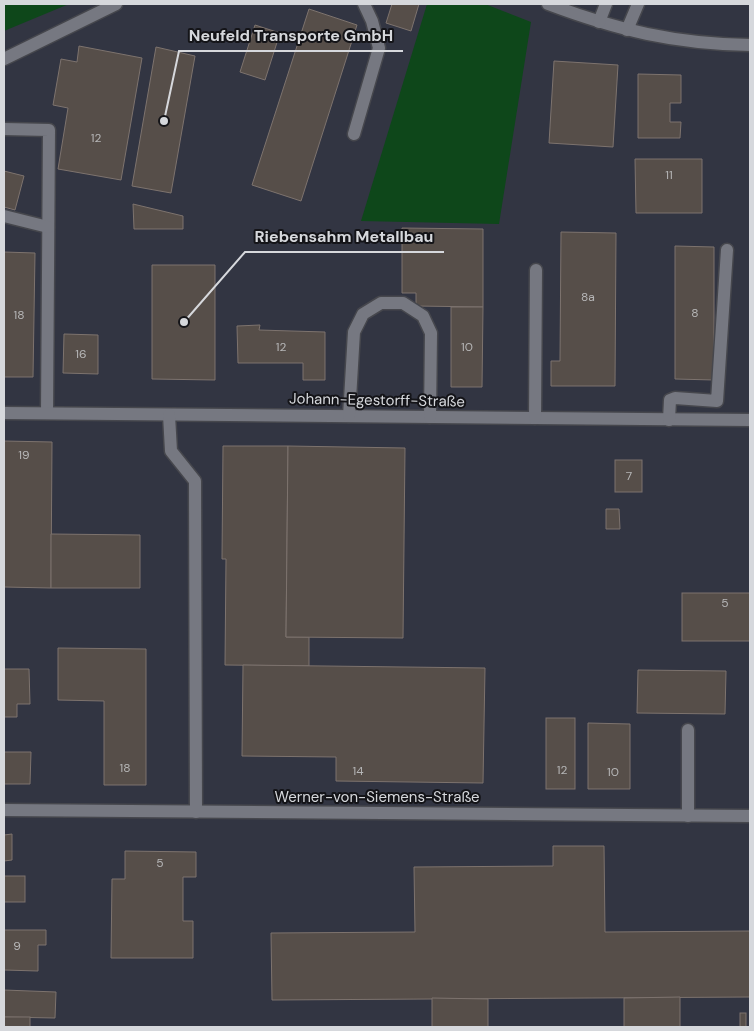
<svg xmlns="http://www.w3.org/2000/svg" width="754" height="1031" font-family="'DM Sans',sans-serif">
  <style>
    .built { fill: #323542 }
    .green { fill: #0e471a }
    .building { fill: #564e49; stroke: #7d736e }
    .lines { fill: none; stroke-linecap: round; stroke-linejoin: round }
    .minor-casing { stroke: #46474d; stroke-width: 15 }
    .minor { stroke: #767881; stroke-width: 12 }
    .labels { text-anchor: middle; stroke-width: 4; stroke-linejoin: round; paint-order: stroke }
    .number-label { font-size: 12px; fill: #b6b6b7 }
    .street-label { font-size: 15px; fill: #d6d8dc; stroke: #141418 }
    .leader { fill: none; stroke: #d6d8dc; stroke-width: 2 }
    .callout-dot { fill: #d6d8dc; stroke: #141418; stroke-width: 2 }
    .callout-label { font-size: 16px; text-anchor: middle; font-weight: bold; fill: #d6d8dc; stroke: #141418; stroke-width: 4; stroke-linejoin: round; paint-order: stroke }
  </style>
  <rect width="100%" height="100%" fill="#2a2c33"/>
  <rect class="built" x="4" y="4" width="746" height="1023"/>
  <g class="green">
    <polygon points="4,4 69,4 4,31"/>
    <polygon points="427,4 485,4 531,22 499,224 361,221"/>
  </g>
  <g class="building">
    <polygon points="392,4 419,4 411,31 386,23"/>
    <polygon points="309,9 357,25 301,201 252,185"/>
    <polygon points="255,25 280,33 265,80 240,72"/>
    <polygon points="79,46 142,58 121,180 58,169 68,108 53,105 61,59 77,62"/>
    <polygon points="156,47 195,56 171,193 132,186"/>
    <polygon points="554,61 618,65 613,147 549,143"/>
    <polygon points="638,74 681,75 681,103 670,103 670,122 681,122 680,138 638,138"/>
    <polygon points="635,159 702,159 702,213 636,213"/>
    <polygon points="4,171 24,176 15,210 4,207"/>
    <polygon points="133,204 183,216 183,229 134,229"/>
    <polygon points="402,228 483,229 483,307 416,306 416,293 402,293"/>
    <polygon points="561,232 616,233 615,386 551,386 551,361 560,361"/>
    <polygon points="675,246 714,247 714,380 675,379"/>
    <polygon points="4,252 35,253 33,377 4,377"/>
    <polygon points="152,265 215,265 215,380 152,379"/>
    <polygon points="451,307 483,307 482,387 451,387"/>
    <polygon points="260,325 259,330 325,332 325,380 303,380 303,363 238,363 237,326"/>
    <polygon points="64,334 98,335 98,374 63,373"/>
    <polygon points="4,441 52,442 51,588 4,587"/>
    <polygon points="223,446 288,446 286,637 309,637 309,666 225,665 226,559 222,559"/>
    <polygon points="288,446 405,448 403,638 286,637"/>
    <rect x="615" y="460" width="27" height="32"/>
    <polygon points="606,509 619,509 620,529 606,529"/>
    <polygon points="51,534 140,535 140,588 51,588"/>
    <rect x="682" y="593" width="68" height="48"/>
    <polygon points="58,648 146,649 146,785 104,785 104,701 58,700"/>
    <polygon points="243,665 485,668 483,783 336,781 336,757 242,756"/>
    <polygon points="4,669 29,669 30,704 17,704 17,717 4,717"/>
    <polygon points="638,670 726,671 725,714 637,713"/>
    <rect x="546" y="718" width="29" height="71"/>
    <polygon points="588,723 630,724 630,789 588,789"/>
    <polygon points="4,752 31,752 30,784 4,784"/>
    <polygon points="12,834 12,860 4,861 4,835"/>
    <polygon points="553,846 604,846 605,932 750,931 750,997 272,1000 271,933 415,932 414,867 553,866"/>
    <polygon points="125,851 196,852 196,877 183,877 183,921 193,921 193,958 111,958 112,879 125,879"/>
    <rect x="4" y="876" width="21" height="26"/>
    <polygon points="4,930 46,930 46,945 38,945 38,971 4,970"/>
    <polygon points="4,990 56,992 55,1018 4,1017"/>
    <polygon points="680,997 680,1027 624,1027 624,998"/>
    <polygon points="432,998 488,999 488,1027 432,1027"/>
    <rect x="740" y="1013" width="6" height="14"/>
    <rect x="4" y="1017" width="26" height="10"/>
  </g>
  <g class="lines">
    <g class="minor-casing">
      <g id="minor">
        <path d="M548,4C617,30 675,44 750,45"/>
        <polyline points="599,22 606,4"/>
        <polyline points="627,30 638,4"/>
        <polyline points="4,59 116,4"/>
        <polyline points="4,129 49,130 47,413"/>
        <polyline points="354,134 379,48 372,21 364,4"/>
        <polyline points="4,216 48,227"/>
        <polyline points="4,413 750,420"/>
        <polyline points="169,415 171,451 195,481 196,812"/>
        <polyline points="349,416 354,332 363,314 381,303 403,303 423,316 431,333 430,417"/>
        <polyline points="535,418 536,270"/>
        <polyline points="669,420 670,400 675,398 717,401 727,250"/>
        <polyline points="688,730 688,816"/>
        <polyline points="4,810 750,816"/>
      </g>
    </g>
    <use href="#minor" class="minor"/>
  </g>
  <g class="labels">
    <g class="number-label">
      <text x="96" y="142">12</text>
      <text x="669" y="179">11</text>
      <text x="588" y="301">8a</text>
      <text x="695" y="317">8</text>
      <text x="19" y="319">18</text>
      <text x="281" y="351">12</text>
      <text x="467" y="351">10</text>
      <text x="81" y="358">16</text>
      <text x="24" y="459">19</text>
      <text x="629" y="480">7</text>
      <text x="725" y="607">5</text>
      <text x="125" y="772">18</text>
      <text x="562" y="774">12</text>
      <text x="358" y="775">14</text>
      <text x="613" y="776">10</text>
      <text x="160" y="867">5</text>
      <text x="17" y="950">9</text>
    </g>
    <g class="street-label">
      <text transform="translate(377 400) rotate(1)" y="5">Johann-Egestorff-Straße</text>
      <text x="377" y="802">Werner-von-Siemens-Straße</text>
    </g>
  </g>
  <path class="leader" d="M164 121L179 51H403M184 322L245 252H444"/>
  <g class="callout-dot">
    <circle cx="164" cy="121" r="5"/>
    <circle cx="184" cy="322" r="5"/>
  </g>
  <g class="callout-label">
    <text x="291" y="41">Neufeld Transporte GmbH</text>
    <text x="344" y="242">Riebensahm Metallbau</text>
  </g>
  <rect width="754" height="1031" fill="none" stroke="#d6d8dc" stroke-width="10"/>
</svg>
